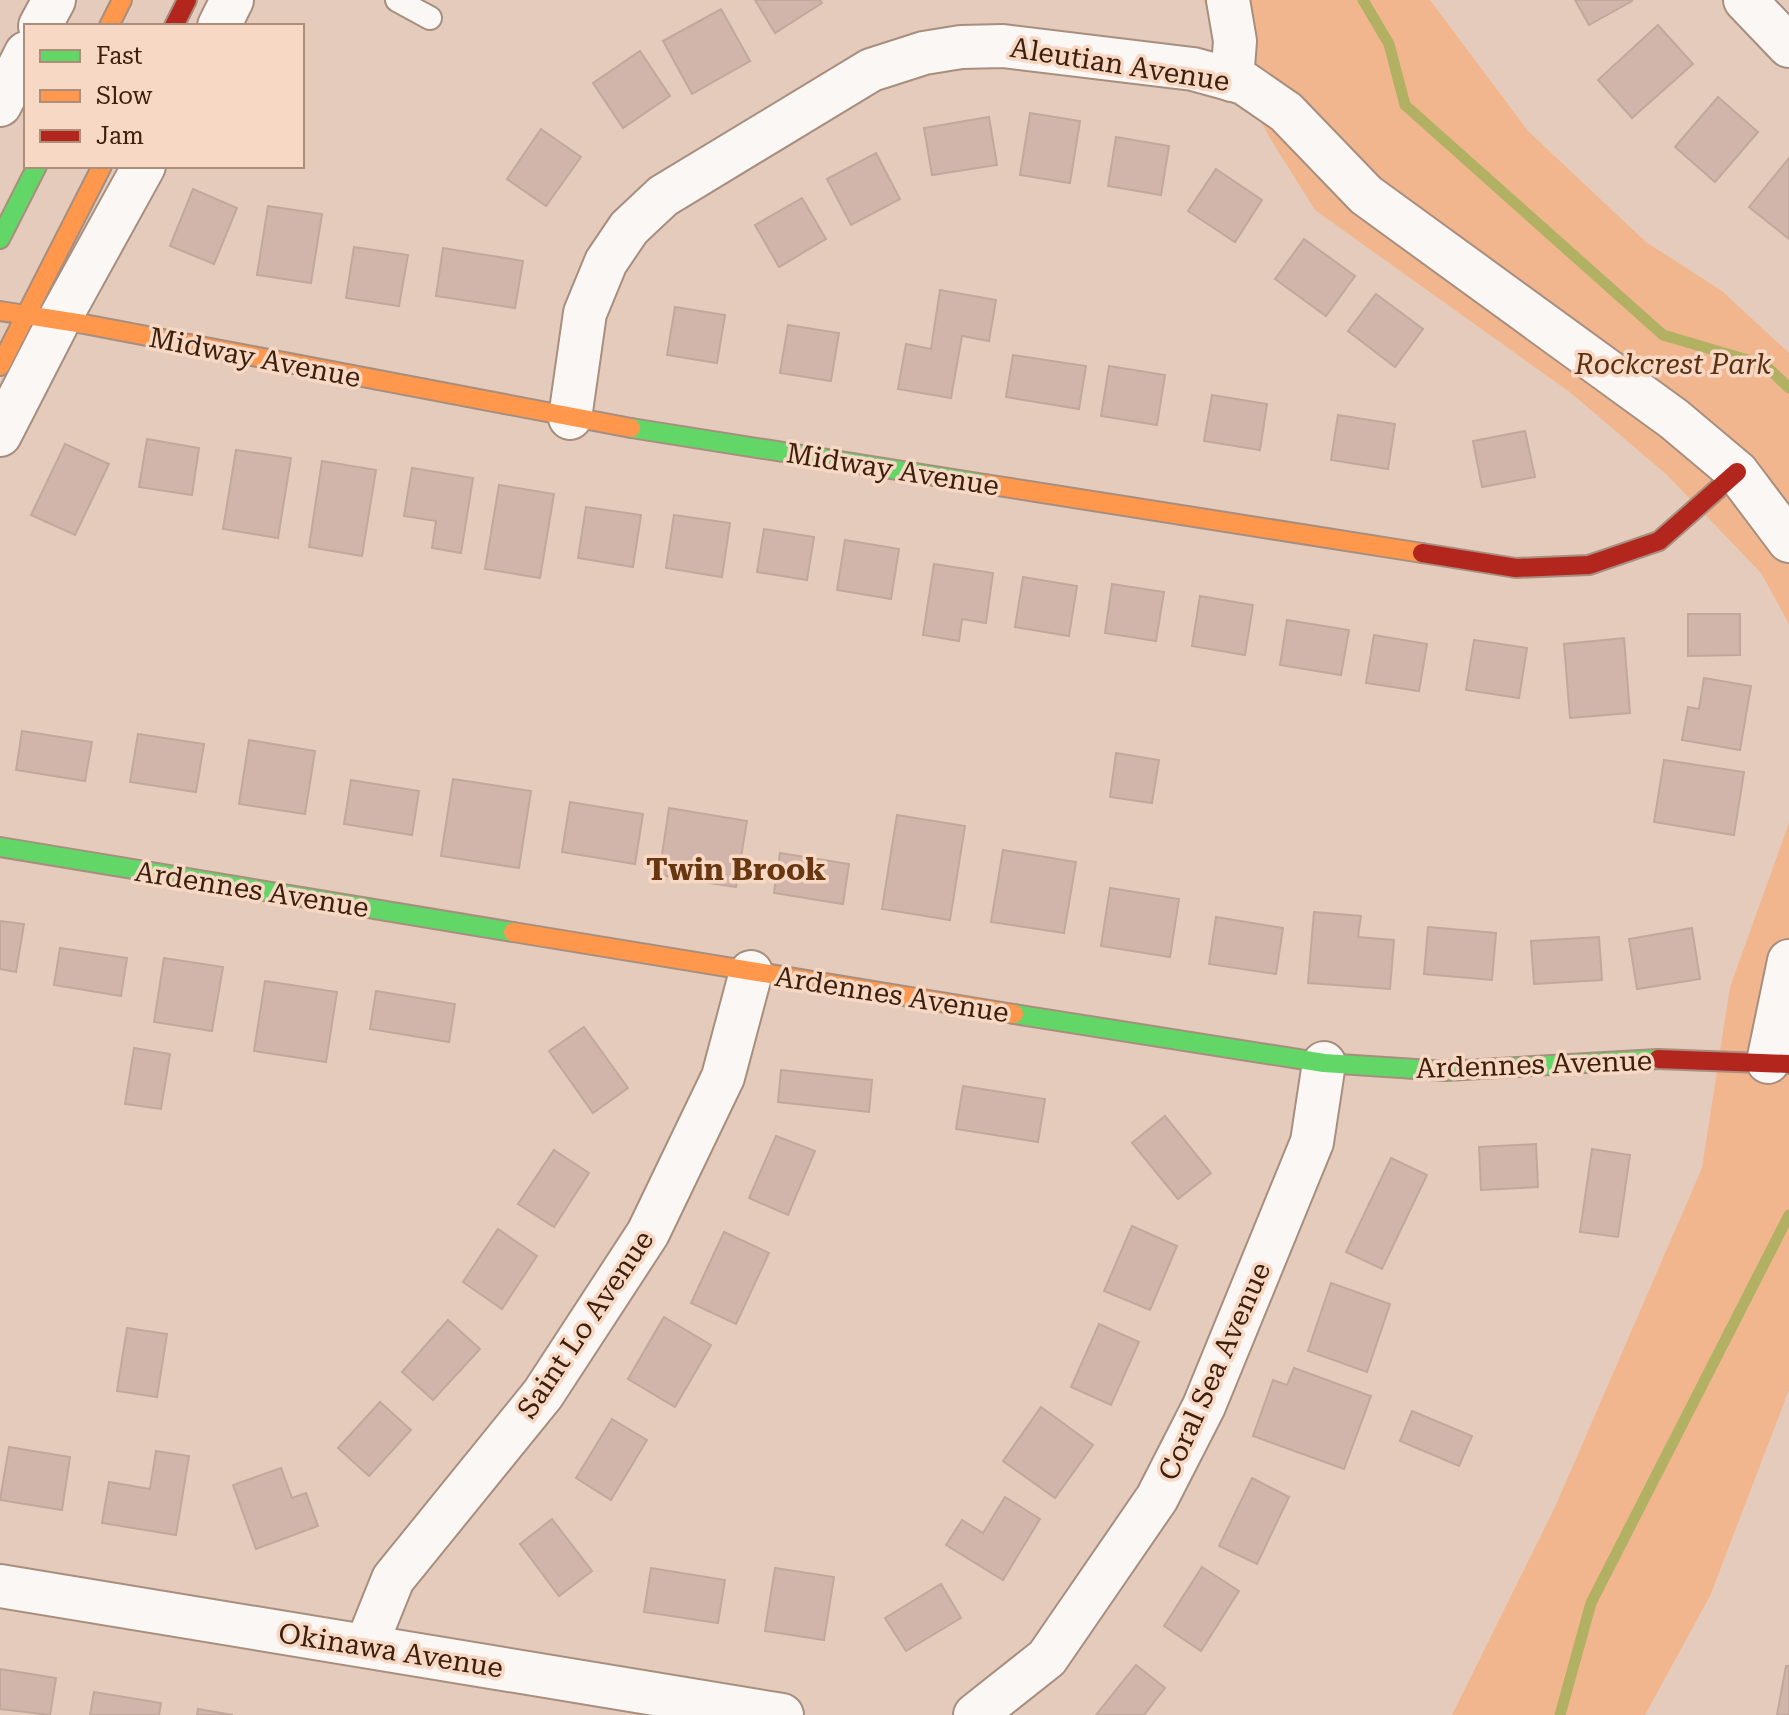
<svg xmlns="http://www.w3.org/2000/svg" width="1789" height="1715" font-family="'Roboto Serif',serif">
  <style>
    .green { fill: #f2b68e }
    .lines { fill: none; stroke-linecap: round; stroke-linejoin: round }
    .stream { stroke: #b2b163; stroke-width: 11 }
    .building { fill: #d2b5aa; stroke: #c2a79c; stroke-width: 2 }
    .lane-casing { stroke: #a78e7e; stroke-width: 26 }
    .street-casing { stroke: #a78e7e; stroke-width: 46 }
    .fast-casing { stroke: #a78e7e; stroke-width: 22 }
    .slow-casing { stroke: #a78e7e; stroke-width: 22 }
    .jam-casing { stroke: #a78e7e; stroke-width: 22 }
    .lane { stroke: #fbf7f5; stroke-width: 22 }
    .street { stroke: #fbf7f5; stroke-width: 42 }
    .fast { stroke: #63d668; stroke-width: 18 }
    .slow { stroke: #ff974d; stroke-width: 18 }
    .jam { stroke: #b3261e; stroke-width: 18 }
    .labels { text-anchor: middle; stroke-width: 7; stroke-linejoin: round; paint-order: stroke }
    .street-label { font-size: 28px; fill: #3d200c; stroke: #f7d8c4 }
    .park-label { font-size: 28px; font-style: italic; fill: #5c3111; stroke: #f7d8c4 }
    .neighbourhood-label { font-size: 30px; font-weight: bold; fill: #68360f; stroke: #f7d8c4 }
  </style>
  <rect width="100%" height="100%" fill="#e4cbbb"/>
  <g class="green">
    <polygon points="1203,0 1430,0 1528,131 1646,242 1722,291 1789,353 1789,624 1761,573 1667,475 1571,393 1315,210 1268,135"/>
    <polygon points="1789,823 1789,1390 1710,1596 1645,1715 1452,1715 1556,1505 1702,1168 1730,987"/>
  </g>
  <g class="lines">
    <g class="stream">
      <polyline points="1363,0 1389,44 1405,105 1663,335 1765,365 1789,388"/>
      <polyline points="1560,1715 1591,1603 1789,1215"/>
    </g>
  </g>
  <g class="building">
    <polygon points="755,0 820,0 822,3 775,33"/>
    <polygon points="1575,0 1631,0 1632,1 1589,25"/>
    <polygon points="721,9 750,61 692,94 663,41"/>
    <polygon points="1658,25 1693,64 1632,118 1598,80"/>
    <polygon points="640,51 670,96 623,128 593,83"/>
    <polygon points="1718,97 1758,132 1715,182 1675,147"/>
    <polygon points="1030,113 1080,121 1070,183 1020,175"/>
    <polygon points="989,117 997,165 932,175 924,128"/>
    <polygon points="541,129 581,157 546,206 507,179"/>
    <polygon points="1116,137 1169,146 1161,195 1108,186"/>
    <polygon points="876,153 900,199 851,225 827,179"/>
    <polygon points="1789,158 1789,239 1749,207"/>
    <polygon points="1216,169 1262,200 1235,242 1188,211"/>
    <polygon points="193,189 237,208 214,264 170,246"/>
    <polygon points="802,198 826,239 779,267 755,225"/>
    <polygon points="268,206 322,214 311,283 257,275"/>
    <polygon points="1304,239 1355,276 1326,316 1275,279"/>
    <polygon points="354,247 408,255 399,306 346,298"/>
    <polygon points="443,248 523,261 515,308 436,296"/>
    <polygon points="940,290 996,300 989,341 962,336 951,398 898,389 906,344 931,349"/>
    <polygon points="1376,294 1423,329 1395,367 1348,331"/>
    <polygon points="675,307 725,315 717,363 667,355"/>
    <polygon points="788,325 839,333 831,381 780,373"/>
    <polygon points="1013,355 1086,366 1079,409 1006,397"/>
    <polygon points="1109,366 1165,375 1157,425 1101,416"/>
    <polygon points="1212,395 1267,404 1260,450 1204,441"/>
    <polygon points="1338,415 1395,424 1388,469 1331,460"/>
    <polygon points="1525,431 1535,477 1482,487 1473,441"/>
    <polygon points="147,439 199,448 192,495 139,487"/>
    <polygon points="65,444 109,464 75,535 31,515"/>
    <polygon points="236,450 291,458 278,538 223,529"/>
    <polygon points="322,461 376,470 362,556 309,547"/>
    <polygon points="412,468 473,478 461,553 432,548 436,521 404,516"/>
    <polygon points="499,485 554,494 540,578 485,569"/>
    <polygon points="586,507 641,515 633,567 578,558"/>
    <polygon points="674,515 730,523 722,577 666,568"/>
    <polygon points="764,529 814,537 807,580 757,572"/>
    <polygon points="845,540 899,549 891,599 837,590"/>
    <polygon points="934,564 993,573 986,623 962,619 959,641 923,635"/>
    <polygon points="1023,577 1077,586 1069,636 1015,627"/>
    <polygon points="1112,584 1164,592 1156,641 1105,633"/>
    <polygon points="1200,596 1253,605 1245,655 1192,646"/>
    <polygon points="1688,614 1740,614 1740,655 1688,656"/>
    <polygon points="1287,620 1349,630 1341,675 1280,665"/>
    <polygon points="1374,635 1427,644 1419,691 1366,683"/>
    <polygon points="1624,638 1630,713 1570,718 1564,644"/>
    <polygon points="1474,640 1527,648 1519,698 1466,690"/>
    <polygon points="1704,678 1751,686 1740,750 1682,740 1688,707 1699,709"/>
    <polygon points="22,731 92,742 85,781 16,770"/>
    <polygon points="138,734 204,744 196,792 130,782"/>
    <polygon points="249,740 315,751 305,814 239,804"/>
    <polygon points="1116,753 1159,760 1152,803 1110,797"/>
    <polygon points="1664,760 1744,772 1734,835 1654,822"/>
    <polygon points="453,779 531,791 519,868 441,856"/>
    <polygon points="351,780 419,791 412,835 344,824"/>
    <polygon points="570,802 643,814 635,864 562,852"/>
    <polygon points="669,808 747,821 736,887 659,875"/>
    <polygon points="897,815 965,826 950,920 882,909"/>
    <polygon points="1003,850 1076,862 1064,933 991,922"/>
    <polygon points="780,853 849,864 843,904 774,893"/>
    <polygon points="1110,888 1179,899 1170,957 1101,946"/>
    <polygon points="1314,912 1361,916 1358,937 1394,940 1390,989 1308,983"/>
    <polygon points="1216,917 1283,928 1276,974 1209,964"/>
    <polygon points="0,921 24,924 16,972 0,969"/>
    <polygon points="1428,927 1496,933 1492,980 1424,974"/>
    <polygon points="1692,928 1700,979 1637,989 1629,939"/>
    <polygon points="1599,937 1602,980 1534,984 1531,941"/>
    <polygon points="60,948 127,958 121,996 54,985"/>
    <polygon points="164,958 223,967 212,1031 154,1022"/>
    <polygon points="265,981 337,992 326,1062 254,1051"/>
    <polygon points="376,991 455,1004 449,1042 370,1029"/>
    <polygon points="584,1027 628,1088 593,1113 549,1051"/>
    <polygon points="134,1048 170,1054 161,1109 125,1104"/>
    <polygon points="781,1070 872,1080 869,1112 778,1102"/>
    <polygon points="963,1086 1045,1099 1038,1142 956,1129"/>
    <polygon points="1165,1116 1211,1173 1178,1199 1132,1143"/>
    <polygon points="776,1136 815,1151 788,1215 749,1198"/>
    <polygon points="1536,1144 1538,1187 1481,1190 1479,1147"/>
    <polygon points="1592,1149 1630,1155 1618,1237 1580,1232"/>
    <polygon points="554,1150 589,1173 554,1227 518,1204"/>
    <polygon points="1391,1158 1427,1175 1382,1269 1346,1252"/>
    <polygon points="1132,1226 1177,1246 1150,1310 1104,1291"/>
    <polygon points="498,1229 537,1256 502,1309 463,1282"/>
    <polygon points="724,1232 769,1253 736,1324 691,1303"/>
    <polygon points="1331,1283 1390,1304 1367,1372 1308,1351"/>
    <polygon points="664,1317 711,1345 675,1407 628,1379"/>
    <polygon points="448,1320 480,1349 433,1400 402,1372"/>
    <polygon points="1099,1324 1139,1342 1111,1405 1071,1387"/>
    <polygon points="127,1328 167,1334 157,1397 117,1391"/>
    <polygon points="1294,1368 1371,1396 1344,1469 1253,1436 1273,1380 1287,1385"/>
    <polygon points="380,1402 411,1430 369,1476 338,1448"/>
    <polygon points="1041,1407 1093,1445 1055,1498 1003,1461"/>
    <polygon points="1412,1411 1472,1436 1459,1466 1400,1441"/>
    <polygon points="612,1419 647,1440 611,1500 576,1478"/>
    <polygon points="9,1447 70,1457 62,1510 0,1500"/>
    <polygon points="156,1451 189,1456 176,1535 102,1523 109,1482 150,1489"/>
    <polygon points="281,1468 292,1498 306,1493 318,1526 256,1549 233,1485"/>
    <polygon points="1252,1478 1289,1497 1257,1564 1219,1546"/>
    <polygon points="1005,1497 1040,1519 1003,1580 946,1545 962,1520 983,1533"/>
    <polygon points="552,1519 592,1571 559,1596 520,1544"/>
    <polygon points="1202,1567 1239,1591 1201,1651 1164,1626"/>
    <polygon points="651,1568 725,1580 718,1623 644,1612"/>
    <polygon points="775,1568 834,1577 824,1640 765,1631"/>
    <polygon points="941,1584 961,1618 906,1651 885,1618"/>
    <polygon points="1136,1665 1165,1688 1144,1715 1096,1715"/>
    <polygon points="1786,1666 1789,1666 1789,1715 1777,1715"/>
    <polygon points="0,1669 56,1678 50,1715 0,1709"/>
    <polygon points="94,1692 161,1703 159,1715 90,1715"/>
    <polygon points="198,1709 233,1715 197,1715"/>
  </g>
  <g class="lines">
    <g class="lane-casing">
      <polyline id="lane" points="397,0 430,18"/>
    </g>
    <g class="street-casing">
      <g id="street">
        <polyline points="1228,0 1235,41 1232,80"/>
        <polyline points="1745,0 1789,46"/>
        <polyline points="40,26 54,0"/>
        <polyline points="219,26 232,0"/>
        <polyline points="0,105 26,53"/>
        <polyline points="570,418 585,313 606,262 629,228 663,196 871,70 924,53 961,47 1003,46 1193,69 1244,83 1286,112 1366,195 1674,419 1737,472 1789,541"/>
        <polyline points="0,435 59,320 144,166"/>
        <polyline points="1768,1062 1789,961"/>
        <polyline points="0,1586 782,1715"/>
        <polyline points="366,1646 393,1579 543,1394 648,1233 723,1077 751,972"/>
        <polyline points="975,1715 1047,1658 1157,1498 1204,1406 1312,1142 1324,1063"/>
      </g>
    </g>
    <g class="fast-casing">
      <g id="fast">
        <polyline points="0,239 37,166"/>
        <polyline points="631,428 985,484"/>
        <polyline points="0,847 513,932"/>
        <polyline points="1014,1014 1324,1063 1446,1071 1658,1059"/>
      </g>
    </g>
    <g class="slow-casing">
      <g id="slow">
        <polyline points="109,26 122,0"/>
        <polyline points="0,311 84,324 631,428"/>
        <polyline points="0,366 102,166"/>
        <polyline points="985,484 1422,553"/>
        <polyline points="513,932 1014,1014"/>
      </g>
    </g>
    <g class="jam-casing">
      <g id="jam">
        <polyline points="174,26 187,0"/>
        <polyline points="1422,553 1516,568 1589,565 1659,541 1737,472"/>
        <polyline points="1658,1059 1789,1064"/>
      </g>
    </g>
    <use href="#lane" class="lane"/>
    <use href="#street" class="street"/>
    <use href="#fast" class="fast"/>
    <use href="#slow" class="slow"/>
    <use href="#jam" class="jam"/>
  </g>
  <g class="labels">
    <g class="street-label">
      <text transform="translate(1120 64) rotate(9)" y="10">Aleutian Avenue</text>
      <text transform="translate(255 357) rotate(11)" y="10">Midway Avenue</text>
      <text transform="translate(893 469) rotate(9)" y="10">Midway Avenue</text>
      <text transform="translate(252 889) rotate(9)" y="10">Ardennes Avenue</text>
      <text transform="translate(892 994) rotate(9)" y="10">Ardennes Avenue</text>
      <text transform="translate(1534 1064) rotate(-2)" y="10">Ardennes Avenue</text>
      <text transform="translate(585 1324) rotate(-56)" y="10">Saint Lo Avenue</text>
      <text transform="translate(1214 1371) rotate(-66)" y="10">Coral Sea Avenue</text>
      <text transform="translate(391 1650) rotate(9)" y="10">Okinawa Avenue</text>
    </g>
    <g class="park-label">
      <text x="1673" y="374">Rockcrest Park</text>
    </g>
    <g class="neighbourhood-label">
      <text x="736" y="880">Twin Brook</text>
    </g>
  </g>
  <rect x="24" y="24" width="280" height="144" fill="#f7d8c4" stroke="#ad8e7a" stroke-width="2"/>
  <rect x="40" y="50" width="40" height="12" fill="#63d668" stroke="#ad8e7a" stroke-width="2"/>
  <text x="96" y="64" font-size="24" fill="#3d200c">Fast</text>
  <rect x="40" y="90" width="40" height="12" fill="#ff974d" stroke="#ad8e7a" stroke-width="2"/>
  <text x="96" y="104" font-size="24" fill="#3d200c">Slow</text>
  <rect x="40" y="130" width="40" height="12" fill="#b3261e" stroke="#ad8e7a" stroke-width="2"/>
  <text x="96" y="144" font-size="24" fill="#3d200c">Jam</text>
</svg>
